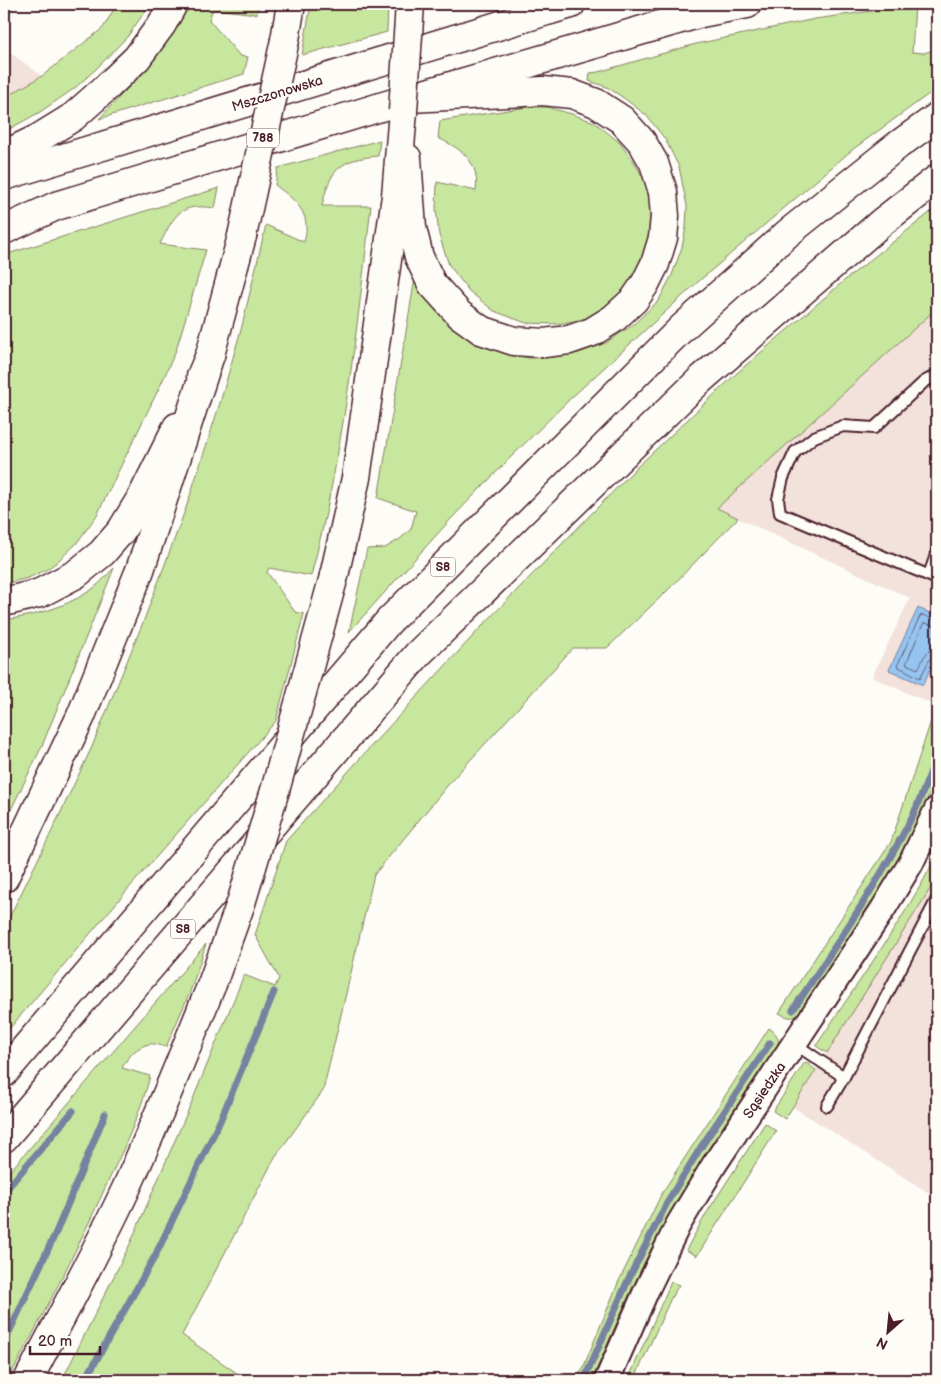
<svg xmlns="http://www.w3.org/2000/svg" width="941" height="1384" font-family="'Balsamiq Sans',sans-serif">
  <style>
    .built { fill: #f3e1db }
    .green { fill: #c7e69e; stroke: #888264 }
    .water { fill: #95c4f0; stroke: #7782a1 }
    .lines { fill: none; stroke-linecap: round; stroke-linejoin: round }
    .shore { stroke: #68617a; stroke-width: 1 }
    .stream { stroke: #7782a1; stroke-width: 7 }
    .service-casing { stroke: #4a1f2b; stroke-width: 14 }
    .tertiary-casing { stroke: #4a1f2b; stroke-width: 28 }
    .secondary-casing { stroke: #4a1f2b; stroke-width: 31 }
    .primary-casing { stroke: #4a1f2b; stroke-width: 31 }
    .motorway-casing { stroke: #4a1f2b; stroke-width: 31 }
    .service { stroke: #fdfcf7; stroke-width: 10 }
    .tertiary { stroke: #fdfcf7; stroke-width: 24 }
    .secondary { stroke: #fdfcf7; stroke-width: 28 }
    .primary { stroke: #fdfcf7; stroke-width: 28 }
    .motorway { stroke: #fdfcf7; stroke-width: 28 }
    .primary-bridge-casing { stroke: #4a1f2b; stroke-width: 31; stroke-linecap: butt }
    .motorway-bridge-casing { stroke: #4a1f2b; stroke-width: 31; stroke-linecap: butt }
    .primary-bridge { stroke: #fdfcf7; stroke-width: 28 }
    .motorway-bridge { stroke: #fdfcf7; stroke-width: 28 }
    .labels { text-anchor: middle; stroke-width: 5; stroke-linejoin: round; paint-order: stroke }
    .shield { fill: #fdfcf7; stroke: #806168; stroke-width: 1 }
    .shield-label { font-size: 12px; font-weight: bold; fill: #4a1f2b }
    .street-label { font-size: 14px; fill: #4a1f2b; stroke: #fdfcf7 }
  </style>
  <rect width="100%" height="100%" fill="#fdfcf7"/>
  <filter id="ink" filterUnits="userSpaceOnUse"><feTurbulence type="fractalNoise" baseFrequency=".02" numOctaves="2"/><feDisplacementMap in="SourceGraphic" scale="10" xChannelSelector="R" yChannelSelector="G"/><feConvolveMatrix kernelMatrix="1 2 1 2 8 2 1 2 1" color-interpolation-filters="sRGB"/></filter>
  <g filter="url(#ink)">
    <g class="built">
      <polygon points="4,48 42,76 4,98"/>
      <polygon points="937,308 937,703 936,706 872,677 910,598 716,508"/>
      <polygon points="937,878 937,1198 793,1107"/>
    </g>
    <g class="green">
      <polygon points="117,4 150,4 128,36 96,69 75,88 40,112 4,132 4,98 42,76 103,28"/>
      <polygon points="190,4 259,4 257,14 213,9 209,20 240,56 248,57 244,74 99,119 148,66 177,27"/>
      <polygon points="311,4 388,4 387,32 302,55"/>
      <polygon points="915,5 912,52 924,53 937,49 937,88 852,150 699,281 571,398 510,458 450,520 349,632 367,549 385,548 400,539 411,529 416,511 378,498 415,278 428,301 449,320 509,354 529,358 553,357 578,353 606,343 634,324 659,300 672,275 682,247 686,227 687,206 679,167 665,139 646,115 625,99 607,87 589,81 590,73 598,72 696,44 815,19"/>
      <path d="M527,107H547L572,114L594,122L618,141L633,160L646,183L653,220L650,242L642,265L628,286L609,305L584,319L558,324L526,323L494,311L469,291L449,265L439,235L436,209L437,182L476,191C480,162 462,149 438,138L440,121Z"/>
      <path d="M380,140L378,156C340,159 330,169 322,206H371C357,331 343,454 311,576L269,568L267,572L295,612L304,614L276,721L129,888L4,1035V928L49,837L91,749L144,620L186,508L220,403L242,326L266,225L304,242C305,237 307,231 306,226C306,207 288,195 275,185L278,168Z"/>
      <path d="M219,188L215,208C179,203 175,214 160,244L206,250L176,350L162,382L97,515L76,544L57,562L46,570L28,578L4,584V255Z"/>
      <polygon points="937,207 937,308 717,508 738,518 667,591 607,648 573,648 452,780 374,875 323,1091 275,1157 182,1335 247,1380 62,1380 130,1244 193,1099 244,975 275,987 279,978 255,935 286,841 373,744 484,624 636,468 737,373 845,280"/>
      <path d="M114,568L42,746L4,824V620C33,616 63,608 88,592C98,586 106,576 114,568Z"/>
      <path d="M937,703V777L909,840L881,890L800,1014C792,1019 788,1018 779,1013L891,842Z"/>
      <path d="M937,855V878L827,1053L816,1046C857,983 903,922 937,855Z"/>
      <path d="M206,944L190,992L166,1047C161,1046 155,1043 150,1044C136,1046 128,1057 122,1068L150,1076C140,1115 123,1150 106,1186C76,1252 43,1316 8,1380H4V1178Z"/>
      <path d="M769,1028C778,1034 780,1039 777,1050C744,1100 708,1150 677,1202C643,1258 618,1320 592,1380H576L583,1368L618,1283L662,1193Z"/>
      <polygon points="805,1062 816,1070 785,1119 773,1111"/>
      <polygon points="765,1123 776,1131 697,1256 686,1250 706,1214"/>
      <polygon points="671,1282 679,1285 671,1298 634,1380 628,1380"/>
    </g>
    <polygon class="water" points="918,608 937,616 937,655 923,685 889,670"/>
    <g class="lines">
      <g class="shore">
        <polyline points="937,621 923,615 920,616 897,666 920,678 931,657 937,655"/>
        <path d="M937,627L925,623L923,624L906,664L918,669C923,660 925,649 937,648"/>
      </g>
      <g class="stream">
        <path d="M793,1010C835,946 879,883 913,815C922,796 929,775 937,756"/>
        <polyline points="4,1192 73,1111"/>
        <polyline points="4,1343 57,1230 105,1114"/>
        <polyline points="85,1380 155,1256 220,1121 274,992"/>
        <polyline points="584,1380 629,1278 669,1199 701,1147 770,1043"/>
      </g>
      <g class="service-casing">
        <g id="service">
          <polyline points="937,377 935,376 924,382 874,428 843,426 814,437 795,452 783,478 778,499 780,513 937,579"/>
          <polyline points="929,575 937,552"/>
          <polyline points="795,1044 844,1077"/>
          <polyline points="827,1106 844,1077 937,899"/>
        </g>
      </g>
      <g class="tertiary-casing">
        <polyline id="tertiary" points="607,1380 647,1289 678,1225 714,1165 883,909 911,863 937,809"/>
      </g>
      <g class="secondary-casing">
        <polyline id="secondary" points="4,176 550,10"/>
      </g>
      <g class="primary-casing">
        <g id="primary">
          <polyline points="285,40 291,4"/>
          <polyline points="4,155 39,138 73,117 108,86 137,58 162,24 173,4"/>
          <polyline points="4,230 56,206 410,98 543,91 572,94 596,103 622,120 642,142 654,163 663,192 665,216 663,238 655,264 645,284 634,300 613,319 592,332 569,340 544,343 514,341 481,330 459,314 432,284 419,257 412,228 407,158"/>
          <polyline points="201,376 210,355 242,236"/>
          <polyline points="4,602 40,593 76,574 102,553 121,531 143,495 177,427"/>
        </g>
      </g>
      <g class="motorway-casing">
        <g id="motorway">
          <polyline points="550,10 571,4"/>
          <polyline points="410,98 701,13 747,4"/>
          <polyline points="334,576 356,478 366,409 396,196 403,111"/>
          <polyline points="4,878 81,716 140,570 210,355"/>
          <polyline points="4,1073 389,621 682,328 788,233 898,145 937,117"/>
          <polyline points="4,1138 418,654 699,381 882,222 937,179"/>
          <path d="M28,1380C61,1317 95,1255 125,1191C156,1123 184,1053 212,984"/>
        </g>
      </g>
      <use href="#service" class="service"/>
      <use href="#tertiary" class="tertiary"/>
      <use href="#secondary" class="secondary"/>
      <use href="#primary" class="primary"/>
      <use href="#motorway" class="motorway"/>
      <g class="primary-bridge-casing">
        <g id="primary-bridge">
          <polyline points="403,111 410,4"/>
          <polyline points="242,236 285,40"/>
        </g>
      </g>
      <g class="motorway-bridge-casing">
        <polyline id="motorway-bridge" points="212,984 241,903 276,787 334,576"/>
      </g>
      <use href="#primary-bridge" class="primary-bridge"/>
      <use href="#motorway-bridge" class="motorway-bridge"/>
    </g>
  </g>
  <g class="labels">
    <g class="shield">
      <rect x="247" y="128.5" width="32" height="19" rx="4"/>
      <rect x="430.5" y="557.5" width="25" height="19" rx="4"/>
      <rect x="170.5" y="919.5" width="25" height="19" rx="4"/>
    </g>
    <g class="shield-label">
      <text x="263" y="142">788</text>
      <text x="443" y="571">S8</text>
      <text x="183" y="933">S8</text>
    </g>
    <g class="street-label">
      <text transform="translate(277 93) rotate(-17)" y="5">Mszczonowska</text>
      <text transform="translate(764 1090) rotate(-56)" y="5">Sąsiedzka</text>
    </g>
  </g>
  <rect width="941" height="1384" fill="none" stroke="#fdfcf7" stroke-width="20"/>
  <rect x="10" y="10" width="921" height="1364" fill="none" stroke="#4a1f2b" stroke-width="2" filter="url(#ink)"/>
  <g transform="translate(888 1332) rotate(207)" stroke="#fdfcf7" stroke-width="4" paint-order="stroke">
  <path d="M0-4L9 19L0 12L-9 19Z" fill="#4a1f2b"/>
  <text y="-8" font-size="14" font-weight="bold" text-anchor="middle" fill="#4a1f2b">N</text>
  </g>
  <path d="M30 1346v8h70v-8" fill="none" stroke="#4a1f2b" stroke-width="2.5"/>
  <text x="38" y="1346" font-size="15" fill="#4a1f2b" stroke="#fdfcf7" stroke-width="4" paint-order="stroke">20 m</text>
</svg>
